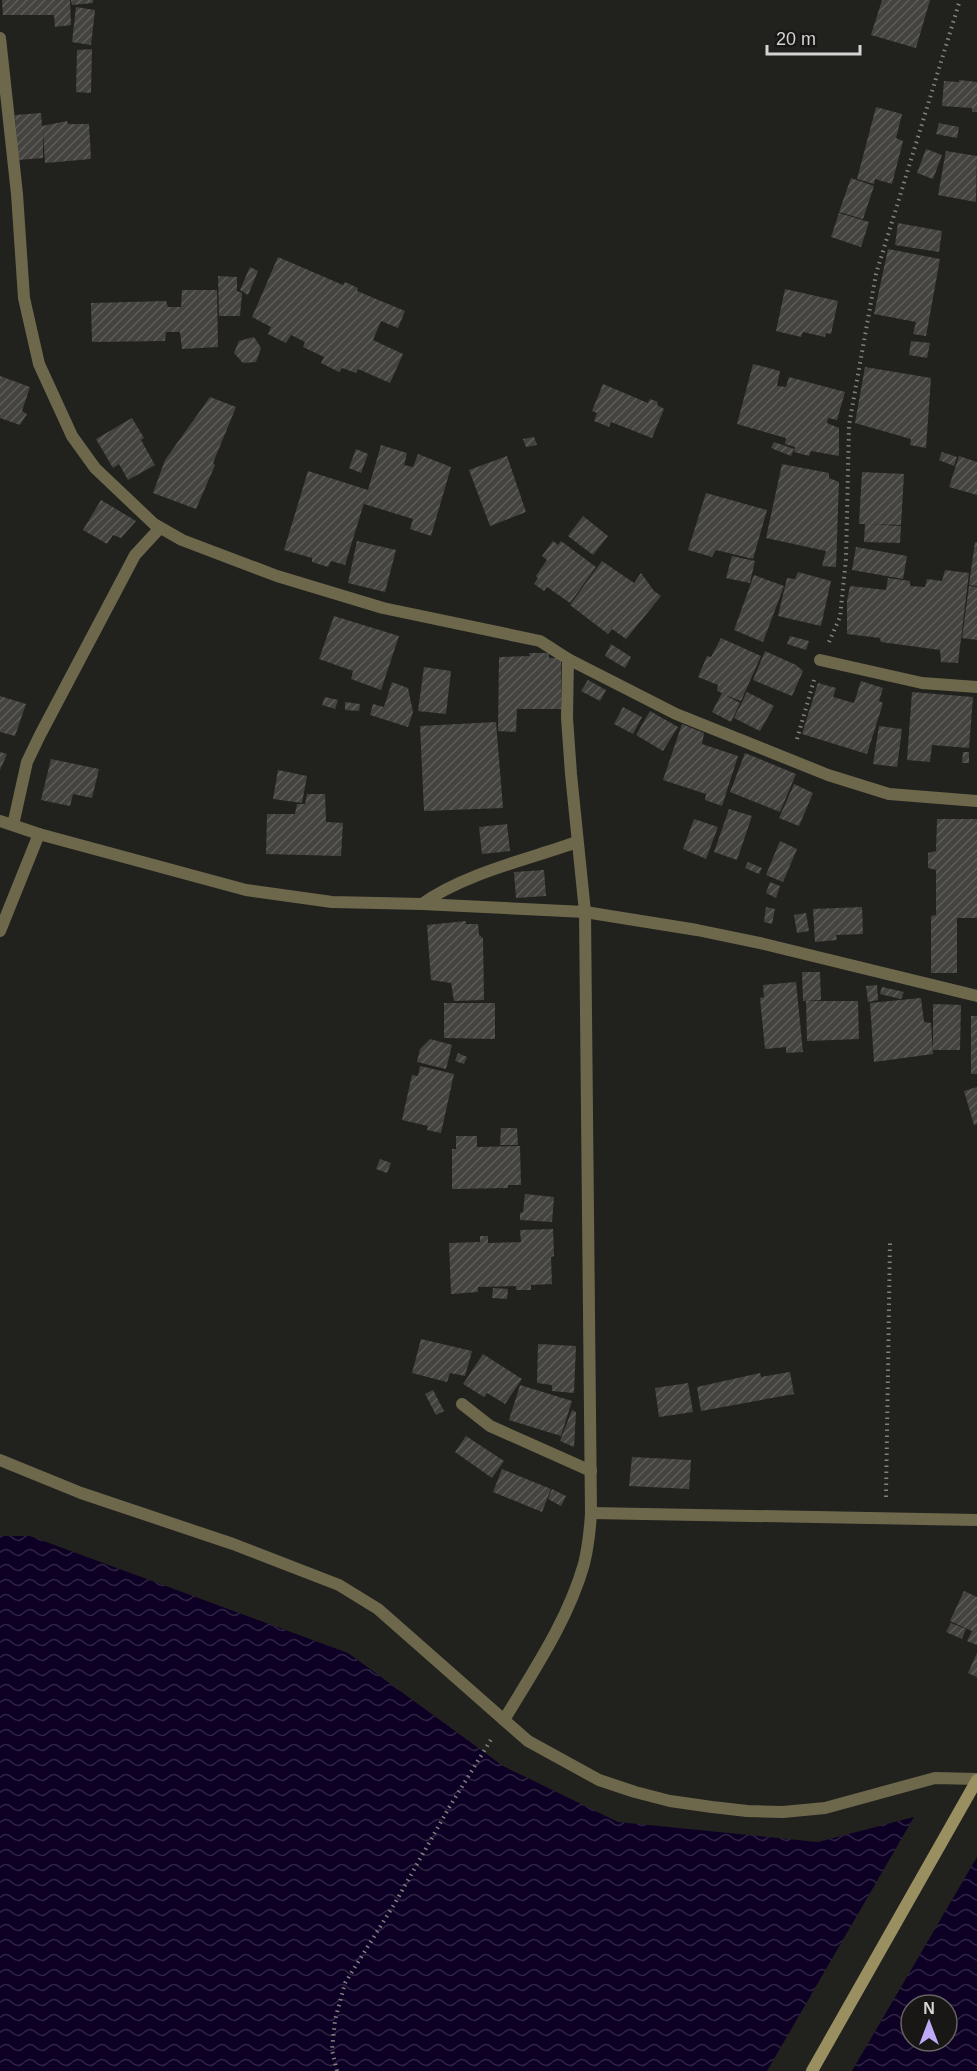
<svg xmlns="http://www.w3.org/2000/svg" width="977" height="2071" font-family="Helvetica,sans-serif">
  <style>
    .water { fill: url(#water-waves); fill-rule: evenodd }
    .building { fill: url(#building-hatch) }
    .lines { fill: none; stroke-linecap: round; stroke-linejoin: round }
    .path { stroke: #81817f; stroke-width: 4; stroke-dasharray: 1.5 4.5; stroke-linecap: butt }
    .street { stroke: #6d674b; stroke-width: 12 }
    .secondary { stroke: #998f61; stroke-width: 12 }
  </style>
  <defs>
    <pattern id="water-waves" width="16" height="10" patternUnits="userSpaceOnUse" patternTransform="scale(1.5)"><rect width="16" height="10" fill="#0d0024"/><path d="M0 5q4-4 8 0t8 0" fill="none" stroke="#2f2443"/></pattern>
    <pattern id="building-hatch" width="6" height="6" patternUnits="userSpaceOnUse" patternTransform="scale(1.5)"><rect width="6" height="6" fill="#444340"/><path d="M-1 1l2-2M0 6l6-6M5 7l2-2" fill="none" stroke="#5e5d5b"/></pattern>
  </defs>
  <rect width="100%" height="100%" fill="#21211e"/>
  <g class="water">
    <polygon points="0,1536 30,1536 348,1653 503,1766 618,1822 818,1842 914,1817 767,2071 0,2071"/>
    <path d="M977,1857V2071H852ZM911,2005H947V2041H911Z"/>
  </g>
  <g class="building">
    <polygon points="2,0 70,0 71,25 55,27 54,15 3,15"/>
    <polygon points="71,0 93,0 93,3 72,5"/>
    <polygon points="882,0 930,0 916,48 871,35"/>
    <polygon points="76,7 95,10 91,45 72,42"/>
    <polygon points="92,49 91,93 76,92 77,50"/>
    <polygon points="959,80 977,82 977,112 972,112 972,108 942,106 944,81 959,82"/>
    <polygon points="876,107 902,114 896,138 903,141 892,184 875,179 874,184 857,179"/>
    <polygon points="41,113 42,126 67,121 68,124 89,124 91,159 45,163 43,131 43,158 18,160 15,115"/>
    <polygon points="939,123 959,127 957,138 936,134"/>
    <polygon points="926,149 942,155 933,179 917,173"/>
    <polygon points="946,151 977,156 976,202 938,195"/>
    <polygon points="851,178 874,186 863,219 839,212"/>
    <polygon points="839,213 869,222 861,247 831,237"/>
    <polygon points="898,223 942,231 939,252 895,245"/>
    <polygon points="888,249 940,259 926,336 913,334 916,322 874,314"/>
    <polygon points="278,257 343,285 345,282 358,288 357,291 405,311 398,328 381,321 373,340 403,354 390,383 358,369 356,373 342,368 339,372 321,363 324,357 303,347 305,342 291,335 286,343 268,334 271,327 252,317"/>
    <polygon points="250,267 258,271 248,295 240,290"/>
    <polygon points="218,276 237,277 237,291 242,293 240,316 219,316"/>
    <polygon points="785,289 838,301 831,334 826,333 825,337 803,332 801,337 776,331"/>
    <polygon points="182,290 217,290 218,347 182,349 180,332 166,332 165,341 92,342 91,303 166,301 168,307 181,307"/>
    <polygon points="254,337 261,348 256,362 243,363 234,353 239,341"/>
    <polygon points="911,341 930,343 927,358 909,355"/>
    <polygon points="753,364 780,371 777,386 786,387 789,377 845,392 837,420 828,418 827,423 839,428 839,456 811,451 809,456 794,452 795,447 785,444 786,438 737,424"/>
    <polygon points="865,367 931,378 926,448 910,445 911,439 855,423"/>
    <polygon points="0,376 30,387 22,411 27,414 20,425 0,418"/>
    <polygon points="603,384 648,403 650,399 658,402 657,405 664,409 652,438 611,422 609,427 594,421 597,413 592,411"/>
    <polygon points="210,397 236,407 213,463 215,465 196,509 153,493 165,460"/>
    <polygon points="132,418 144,438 141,440 155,465 128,480 119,464 113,468 96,439"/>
    <polygon points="534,437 537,445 526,447 523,439"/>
    <polygon points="774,442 794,449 791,456 771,448"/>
    <polygon points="381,445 407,453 404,465 413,467 418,454 451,467 431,536 410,529 413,519 364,504 367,493 345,565 331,561 328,567 312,562 312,558 284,550 308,471 368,490"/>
    <polygon points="356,449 368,454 361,473 349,468"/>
    <polygon points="942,452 957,457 954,466 939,460"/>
    <polygon points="507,456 526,512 490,526 469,470"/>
    <polygon points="959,456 977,462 977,495 949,487"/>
    <polygon points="782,464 829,473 829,478 839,482 836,567 822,566 826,551 766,538"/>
    <polygon points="862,472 904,474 901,525 869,524 901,526 900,543 864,542 865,524 859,524"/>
    <polygon points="706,493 767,510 753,559 716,550 712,557 688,550"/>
    <polygon points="101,500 136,521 121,538 113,535 107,544 83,530"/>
    <polygon points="583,516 608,536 593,555 568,536"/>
    <polygon points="357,541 396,550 385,592 348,583"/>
    <polygon points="553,541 558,545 561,541 596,567 570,603 547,587 544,591 534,584 538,578 536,576 547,560 542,556"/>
    <polygon points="975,542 977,542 977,586 969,585"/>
    <polygon points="856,547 907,556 903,579 852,570"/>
    <polygon points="732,556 755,561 750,583 726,578"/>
    <polygon points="602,561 634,583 641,573 654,591 661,596 626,639 612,629 608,634 570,605"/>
    <polygon points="945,570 969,573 958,663 941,662 940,650 881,642 880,638 847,634 847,601 850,586 886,590 888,578 910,581 910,586 925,587 927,579 942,581"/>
    <polygon points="798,572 831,581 821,626 778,616 787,578 795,579"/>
    <polygon points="754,575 784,586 763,642 734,630"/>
    <polygon points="969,586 977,587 977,640 962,638"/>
    <polygon points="334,616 399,636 381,690 351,679 353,671 319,659"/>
    <polygon points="790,636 809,641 806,650 787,644"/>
    <polygon points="721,638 761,656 741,701 725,695 740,703 731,722 712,712 722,693 717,691 718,685 698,677 707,656 711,657"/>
    <polygon points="611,644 631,657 625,668 605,656"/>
    <polygon points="765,651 796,665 803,671 792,696 753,680"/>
    <polygon points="529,653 549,653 549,658 561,658 561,709 517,709 516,732 498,731 499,657 530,656"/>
    <polygon points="424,667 451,671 446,714 418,711"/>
    <polygon points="588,680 606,690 600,701 581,691"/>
    <polygon points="861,681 883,688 879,701 883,703 867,754 802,734 818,683 836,688 833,697 854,703"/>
    <polygon points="392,682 408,688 413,712 408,727 370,715 373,704 384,707"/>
    <polygon points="747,692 774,706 760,731 734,718"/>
    <polygon points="912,692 973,697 969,748 932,745 930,762 907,760"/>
    <polygon points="0,696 26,704 15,736 0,732"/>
    <polygon points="325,697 338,700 335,709 322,705"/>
    <polygon points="345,702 360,704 359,711 345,710"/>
    <polygon points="623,707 642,717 633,734 614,724"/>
    <polygon points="650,711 678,727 663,751 636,735"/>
    <polygon points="496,722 503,808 424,811 420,726"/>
    <polygon points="682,724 704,733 702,744 738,756 722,806 705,800 706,794 663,780"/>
    <polygon points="879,726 902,729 897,767 873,764"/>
    <polygon points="0,752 7,754 0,770"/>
    <polygon points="963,752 969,752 969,763 962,763"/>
    <polygon points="745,753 796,774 780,812 730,792"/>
    <polygon points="51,759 99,769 92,798 73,794 70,806 41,800"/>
    <polygon points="278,770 307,776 302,803 273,799"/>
    <polygon points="794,784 813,793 799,826 779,818"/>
    <polygon points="307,794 325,794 326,822 343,823 341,856 266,854 267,814 295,814 297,804 305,804"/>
    <polygon points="729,809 752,816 737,860 714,852"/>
    <polygon points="694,819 718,827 706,859 683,849"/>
    <polygon points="937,819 977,819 977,918 957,918 957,973 931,973 931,916 936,915 936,870 928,868 928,853 936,851"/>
    <polygon points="507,824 510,851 482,854 479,827"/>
    <polygon points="780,841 797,849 783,882 766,875"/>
    <polygon points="748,862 762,868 759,874 745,868"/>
    <polygon points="544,870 546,896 516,898 514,872"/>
    <polygon points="770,882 780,886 776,898 766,893"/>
    <polygon points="766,907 775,909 772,924 764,922"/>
    <polygon points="862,907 863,934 836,935 837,940 815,942 813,909"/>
    <polygon points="806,913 809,931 797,933 794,915"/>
    <polygon points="466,921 466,924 478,924 479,935 483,938 484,1000 454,1001 451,983 431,980 427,925"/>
    <polygon points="802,972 820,972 821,1000 803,1001"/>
    <polygon points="796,982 803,1052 786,1053 786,1047 765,1049 760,998 764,997 763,985"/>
    <polygon points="877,985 878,1000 868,1002 866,986"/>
    <polygon points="882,987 904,992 901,999 880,994"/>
    <polygon points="921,998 924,1022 931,1023 933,1054 874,1062 870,1003"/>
    <polygon points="806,1001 858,1001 859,1039 807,1041"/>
    <polygon points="444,1003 495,1003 495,1039 444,1038"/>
    <polygon points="933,1004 961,1005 960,1050 933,1050"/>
    <rect x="971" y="1016" width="6" height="58"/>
    <polygon points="430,1039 452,1045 446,1069 417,1062 420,1049"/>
    <polygon points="458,1053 467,1057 464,1064 455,1061"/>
    <polygon points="420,1066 454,1074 441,1133 427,1130 428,1126 402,1120 412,1075 418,1076"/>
    <polygon points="977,1087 977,1124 974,1125 964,1091"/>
    <polygon points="501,1128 517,1128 518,1145 500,1145"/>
    <polygon points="456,1136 477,1136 477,1147 520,1146 521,1185 508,1185 508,1188 452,1189 452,1149 456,1149"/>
    <polygon points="380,1159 391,1163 387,1173 376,1169"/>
    <polygon points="525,1194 554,1197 552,1222 520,1220 520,1213 523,1212"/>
    <polygon points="553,1229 554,1256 551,1257 552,1284 531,1285 531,1290 516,1290 516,1286 478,1287 478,1292 451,1294 449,1243 480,1242 480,1236 488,1236 488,1243 521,1242 520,1230"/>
    <polygon points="493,1288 508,1289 507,1299 492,1298"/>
    <polygon points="421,1339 472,1351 465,1376 450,1373 447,1382 412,1373"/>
    <polygon points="538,1344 576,1346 574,1393 552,1391 552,1385 537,1383"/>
    <polygon points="483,1354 522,1379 505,1404 487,1393 484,1397 463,1384"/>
    <polygon points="790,1372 794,1394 701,1411 697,1387 760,1373 761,1377"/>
    <polygon points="688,1383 693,1412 659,1417 655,1388"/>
    <polygon points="520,1385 572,1401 561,1436 509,1420"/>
    <polygon points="433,1390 444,1411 436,1415 425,1394"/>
    <polygon points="572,1410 576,1412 574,1447 560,1441"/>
    <polygon points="466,1436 504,1461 492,1478 455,1452"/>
    <polygon points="632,1457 691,1460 689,1489 629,1486"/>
    <polygon points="502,1469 551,1489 542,1512 493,1492"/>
    <polygon points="552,1489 566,1496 561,1506 548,1499"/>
    <polygon points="964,1591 977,1597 977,1645 967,1641 972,1631 950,1621"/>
    <polygon points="951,1623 966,1629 962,1639 946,1632"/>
    <polygon points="977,1653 977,1677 968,1673"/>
  </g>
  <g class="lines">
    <g class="path">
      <polyline points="829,642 840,617 846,559 849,425 876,274 960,0"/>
      <polyline points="797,739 814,680"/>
      <polyline points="886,1497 890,1241"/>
      <polyline points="337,2071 332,2050 335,2020 345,1983 395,1903 450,1806 492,1738"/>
    </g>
    <g class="street">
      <polyline points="0,38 17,194 24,298 39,364 72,436 95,468 154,524 182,540 277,576 383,608 540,641 568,659 676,714 828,775 889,794 977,801"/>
      <polyline points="820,660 922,683 977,687"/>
      <polyline points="0,821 39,834 246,890 332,902 422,904 585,912 697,930 764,944 977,996"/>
      <polyline points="13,825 27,762 40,735 135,555 160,528"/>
      <path d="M422,904C463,874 529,859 577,842"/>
      <polyline points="0,931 39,834"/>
      <polyline points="462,1404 490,1426 591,1471"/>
      <polyline points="0,1460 81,1493 233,1544 339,1585 378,1609 528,1741 599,1780 635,1792 670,1801 712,1807 747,1811 783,1812 825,1808 935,1778 977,1779"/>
      <polyline points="591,1513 977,1520"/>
      <path d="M504,1720C534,1670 568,1620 584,1564C588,1547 590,1530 591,1513L585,912L571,774L567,718L568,659"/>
    </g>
    <polyline class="secondary" points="812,2071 977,1780"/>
  </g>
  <g transform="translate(929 2023)"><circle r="28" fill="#181715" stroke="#636361" stroke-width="1.5"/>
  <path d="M0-4.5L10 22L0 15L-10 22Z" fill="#bcaaf6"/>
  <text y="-9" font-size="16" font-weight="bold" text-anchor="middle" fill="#d4d4d2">N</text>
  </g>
  <path d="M767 45v9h93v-9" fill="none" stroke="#d4d4d2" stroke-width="3"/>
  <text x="776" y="45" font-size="18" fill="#d4d4d2" stroke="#181715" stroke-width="4.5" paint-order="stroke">20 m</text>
</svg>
